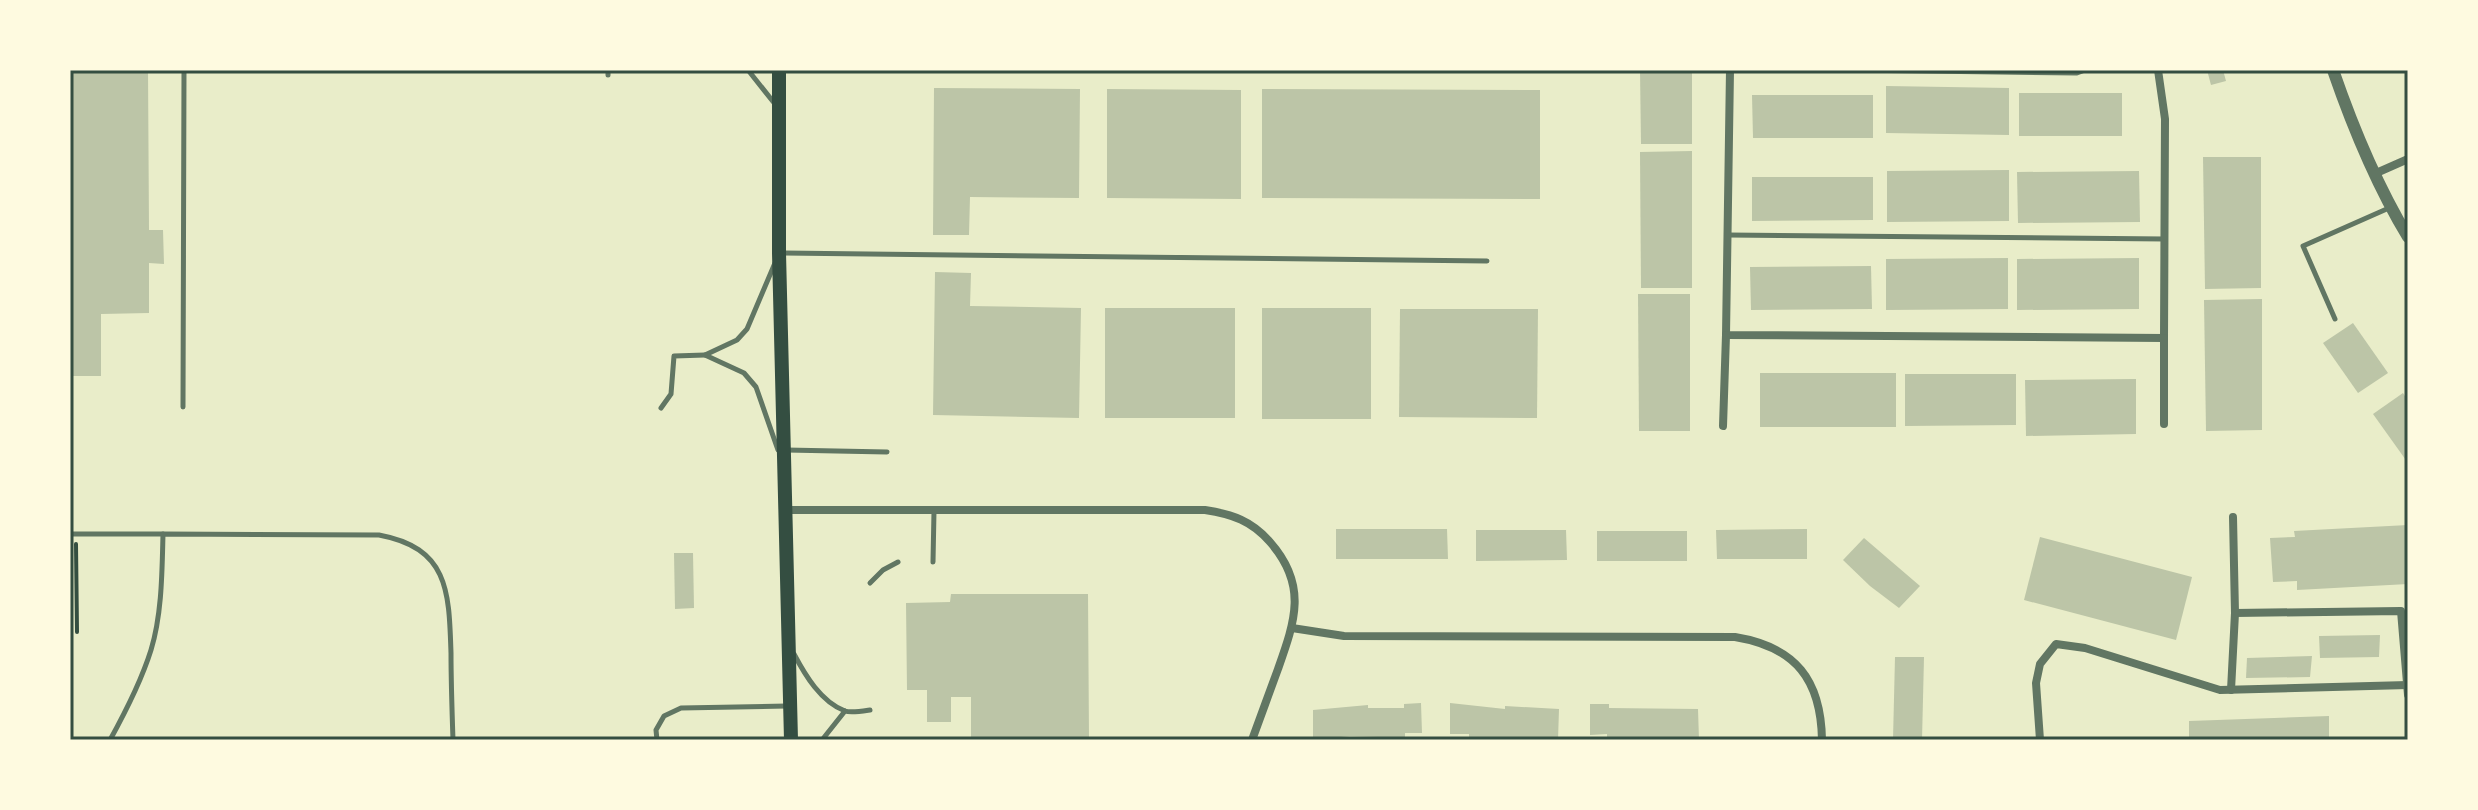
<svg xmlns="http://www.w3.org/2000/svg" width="2478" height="810" font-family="'Open Sans',sans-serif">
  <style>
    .building { fill: #bcc5a7 }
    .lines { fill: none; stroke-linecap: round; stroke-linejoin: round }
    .path { stroke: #344e41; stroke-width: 4 }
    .service { stroke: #617663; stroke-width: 5 }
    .minor { stroke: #617663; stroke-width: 8 }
    .tertiary { stroke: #617663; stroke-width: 12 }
    .secondary { stroke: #344e41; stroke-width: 14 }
    .neatline { fill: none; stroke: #344e41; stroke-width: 3 }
  </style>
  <rect width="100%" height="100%" fill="#e9edc9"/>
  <g class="building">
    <polygon points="70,70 148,70 149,230 163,230 164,264 149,263 149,313 101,314 101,376 70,376"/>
    <polygon points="1640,70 1692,70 1692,144 1641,144"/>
    <polygon points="2207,70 2223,70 2226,81 2211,85"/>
    <polygon points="1886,86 2009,88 2009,135 1886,133"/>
    <polygon points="934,88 1080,89 1079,198 970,197 969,235 933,235"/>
    <polygon points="1107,89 1241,90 1241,199 1107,198"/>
    <polygon points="1262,89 1540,90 1540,199 1262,198"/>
    <rect x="2019" y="93" width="103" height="43"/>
    <polygon points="1752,95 1873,95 1873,138 1753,138"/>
    <polygon points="1692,151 1692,288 1641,288 1640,152"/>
    <polygon points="2203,157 2261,157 2261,288 2205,289"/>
    <polygon points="2009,170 2009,221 1887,222 1887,171"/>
    <polygon points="2139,171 2140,222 2018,223 2017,172"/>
    <polygon points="1752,177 1873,177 1873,220 1752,221"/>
    <polygon points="2008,258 2008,309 1886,310 1886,259"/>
    <polygon points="2139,258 2139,309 2017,310 2017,259"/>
    <polygon points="1871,266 1872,309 1751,310 1750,267"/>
    <polygon points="935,272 971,273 970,306 1081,308 1079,418 933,415"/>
    <polygon points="1638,294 1690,294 1690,431 1639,431"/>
    <polygon points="2262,299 2262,430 2206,431 2204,300"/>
    <rect x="1105" y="308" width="130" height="110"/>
    <rect x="1262" y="308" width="109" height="111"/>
    <polygon points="1400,309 1538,309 1537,418 1399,417"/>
    <polygon points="2353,323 2388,373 2358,393 2323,343"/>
    <rect x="1760" y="373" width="136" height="54"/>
    <polygon points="1905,374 2016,374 2016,425 1905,426"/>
    <polygon points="2136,379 2136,434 2026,436 2025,380"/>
    <polygon points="2403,393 2408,401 2408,463 2373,414"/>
    <polygon points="2408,525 2408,584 2297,590 2297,581 2273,582 2270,538 2295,537 2294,531"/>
    <polygon points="1336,529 1447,529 1448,559 1336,559"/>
    <polygon points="1807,529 1807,559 1717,559 1716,530"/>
    <polygon points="1476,530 1566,530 1567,560 1476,561"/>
    <rect x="1597" y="531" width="90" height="30"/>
    <polygon points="2040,537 2192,577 2176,640 2024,600"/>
    <polygon points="1864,538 1920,586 1899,608 1870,586 1843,560"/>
    <polygon points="674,553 693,553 694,608 675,609"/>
    <polygon points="951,594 1088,594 1089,739 971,740 971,697 951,697 951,722 927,722 927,690 907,690 906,603 950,602"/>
    <polygon points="2380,635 2379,657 2320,658 2319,636"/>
    <polygon points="2312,656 2310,677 2246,678 2247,658"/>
    <polygon points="1895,657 1924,657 1922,740 1893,740"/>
    <polygon points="1421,703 1422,733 1405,733 1405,738 1350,736 1313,740 1313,710 1368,705 1368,708 1404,708 1404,704"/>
    <polygon points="1450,703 1505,709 1505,706 1559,709 1558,740 1506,737 1506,740 1469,738 1469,734 1450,734"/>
    <polygon points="1590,704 1609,704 1609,708 1698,709 1699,740 1645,737 1645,740 1625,740 1625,738 1607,738 1607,734 1590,735"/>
    <polygon points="2329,716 2329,740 2189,740 2189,721"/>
  </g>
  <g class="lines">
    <polyline class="path" points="76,544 77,632"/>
    <g class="service">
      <polyline points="608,70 608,75"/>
      <polyline points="748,70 775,104"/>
      <polyline points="1851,70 2077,73 2085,70"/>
      <polyline points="1728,235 2165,239"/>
      <polyline points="783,253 1487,261"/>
      <polyline points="775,263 747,329 737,340 705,355 744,373 756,387 778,450"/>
      <polyline points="2335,319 2303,246 2389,208"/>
      <polyline points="183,407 184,70"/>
      <polyline points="661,408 671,394 674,356 705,355"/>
      <polyline points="786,450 887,452"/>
      <polyline points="70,534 163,534"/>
      <polyline points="933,562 934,511"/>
      <polyline points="870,583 883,570 898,562"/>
      <path d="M794,654C805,675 821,702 845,711C851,713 863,711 870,710"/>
      <path d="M110,740C126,711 141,682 151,650C162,614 162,572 163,534L379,535C449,548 449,592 451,653C451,682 452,711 453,740"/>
      <polyline points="657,740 656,730 664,716 681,708 787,706"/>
      <polyline points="822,740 845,711"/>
    </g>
    <g class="minor">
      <polyline points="1730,70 1726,335 2164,338 2165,119 2158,70"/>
      <polyline points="2374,174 2408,159"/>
      <polyline points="2164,424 2164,338"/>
      <polyline points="1723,426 1726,335"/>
      <path d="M786,510H1205C1232,514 1252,521 1270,542C1308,585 1295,621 1278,669C1269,693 1261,716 1252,740"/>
      <polyline points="2235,613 2401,611 2408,695"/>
      <path d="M1292,628L1344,636L1735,637C1796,647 1821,680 1822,740"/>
      <polyline points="2231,690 2235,613 2233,517"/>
      <polyline points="2040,740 2036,683 2040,664 2056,644 2085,648 2220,690 2408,685"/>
    </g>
    <path class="tertiary" d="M2333,70C2353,128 2376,184 2408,237"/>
    <polyline class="secondary" points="779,70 779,253 791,740"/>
  </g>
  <rect width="2478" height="810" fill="none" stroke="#fefae0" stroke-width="144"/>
  <rect x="72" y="72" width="2334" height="666" class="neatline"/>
</svg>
